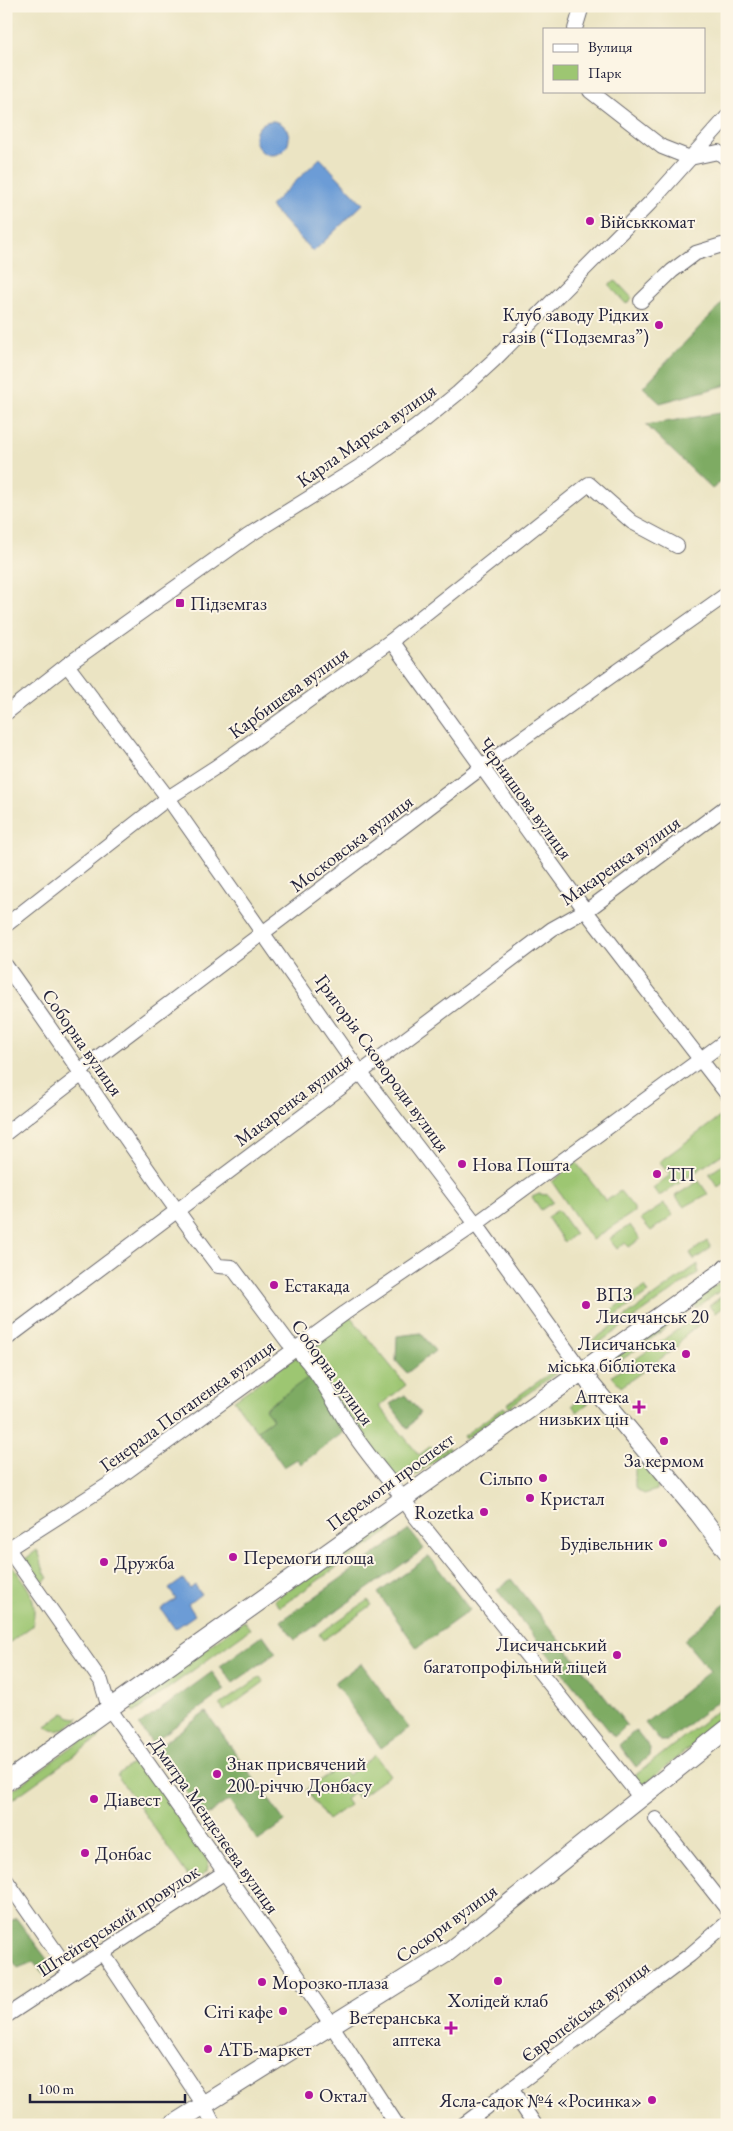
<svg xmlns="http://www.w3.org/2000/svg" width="733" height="2131" font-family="'EB Garamond',serif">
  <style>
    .green { fill: #9dc672; stroke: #607456 }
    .forest { fill: #7eab64; stroke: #506650 }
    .water { fill: #6c9cd6; stroke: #475f88 }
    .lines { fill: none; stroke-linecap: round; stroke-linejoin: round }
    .minor-casing { stroke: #68666b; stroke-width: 16 }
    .major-casing { stroke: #68666b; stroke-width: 20 }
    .minor { stroke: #fff; stroke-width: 14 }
    .major { stroke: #fff; stroke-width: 18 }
    .poi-dot { fill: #b5179e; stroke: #fcf5e5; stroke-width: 2 }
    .labels { text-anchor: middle; stroke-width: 4; stroke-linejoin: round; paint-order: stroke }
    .poi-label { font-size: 19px; fill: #22223b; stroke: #fcf5e5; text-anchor: start }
    .street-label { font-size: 19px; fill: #22223b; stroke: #fcf5e5 }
  </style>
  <rect width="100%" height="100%" fill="#fcf5e5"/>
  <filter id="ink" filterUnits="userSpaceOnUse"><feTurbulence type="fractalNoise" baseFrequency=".02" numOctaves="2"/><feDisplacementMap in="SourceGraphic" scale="10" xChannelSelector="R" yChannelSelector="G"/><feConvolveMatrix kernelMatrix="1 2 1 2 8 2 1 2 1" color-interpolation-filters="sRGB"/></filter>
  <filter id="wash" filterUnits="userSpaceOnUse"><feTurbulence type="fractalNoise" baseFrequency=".0096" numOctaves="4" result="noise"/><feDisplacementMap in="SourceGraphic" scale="20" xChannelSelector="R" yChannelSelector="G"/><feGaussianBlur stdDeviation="1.12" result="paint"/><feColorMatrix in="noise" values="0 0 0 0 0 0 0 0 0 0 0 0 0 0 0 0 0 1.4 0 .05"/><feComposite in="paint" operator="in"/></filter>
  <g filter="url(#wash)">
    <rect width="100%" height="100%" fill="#ebe4c3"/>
    <g class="green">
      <polygon points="615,280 632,298 626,304 609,285"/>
      <polygon points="724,1114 727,1118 727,1151 661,1195 658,1195 653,1188 670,1175 659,1162"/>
      <polygon points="575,1161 606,1201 620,1191 634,1208 634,1212 592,1240 552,1182 564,1172 562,1168"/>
      <polygon points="727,1162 727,1180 718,1187 709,1174"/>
      <polygon points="699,1181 708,1194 684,1207 675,1196"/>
      <polygon points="539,1194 548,1195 553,1202 541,1210 532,1197"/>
      <polygon points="664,1204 673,1215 651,1231 641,1219"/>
      <polygon points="558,1210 575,1234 564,1242 547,1217"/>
      <polygon points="630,1225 640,1239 629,1247 625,1243 617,1249 609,1239"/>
      <polygon points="707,1241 711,1248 694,1260 690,1253"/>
      <polygon points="698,1264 698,1273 593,1347 592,1341"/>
      <polygon points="727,1277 727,1286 696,1308 692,1302"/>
      <polygon points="644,1287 648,1293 612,1318 608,1312"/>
      <polygon points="727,1292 727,1305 715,1313 709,1306"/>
      <polygon points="682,1309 686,1314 609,1369 604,1363"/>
      <polygon points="701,1313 706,1320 686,1334 677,1347 621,1387 612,1376"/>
      <polygon points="350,1316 406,1385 379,1406 419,1455 431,1446 434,1450 394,1479 354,1427 305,1355 307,1346"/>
      <polygon points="297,1356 339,1418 310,1377 265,1408 273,1419 256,1431 234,1400"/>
      <polygon points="553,1371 555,1374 509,1407 507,1404"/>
      <polygon points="588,1392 591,1401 577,1412 572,1405"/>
      <polygon points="504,1407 506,1410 465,1439 463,1436"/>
      <polygon points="448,1447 450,1450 408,1480 406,1477"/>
      <polygon points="640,1465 646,1465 659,1479 657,1490 644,1494 635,1488 635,1469"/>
      <polygon points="386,1521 392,1529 280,1607 274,1600"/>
      <path d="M37,1550C43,1559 40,1567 48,1578L41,1584L24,1560Z"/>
      <path d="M6,1562L11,1564C27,1587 39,1597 32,1626L6,1645Z"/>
      <polygon points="368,1600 372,1605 323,1640 319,1634"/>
      <polygon points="244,1621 250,1629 134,1713 128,1704"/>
      <polygon points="260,1677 264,1682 224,1711 220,1705"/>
      <polygon points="727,1703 727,1717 646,1783 638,1784 633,1777"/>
      <path d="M64,1713L70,1717L79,1718C69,1726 58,1737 46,1726Z"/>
      <polygon points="95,1730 100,1737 6,1804 6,1795"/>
      <polygon points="375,1755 390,1775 358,1798 354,1793 345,1799 349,1805 328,1820 306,1790 340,1766 348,1775"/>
      <polygon points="137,1760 206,1854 209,1860 207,1871 193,1883 117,1775"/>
    </g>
    <g class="forest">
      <polygon points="727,298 727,385 660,403 643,387"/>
      <polygon points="727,412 727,477 712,489 646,425"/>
      <polygon points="421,1333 435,1351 407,1373 396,1361 397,1336"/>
      <polygon points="310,1376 339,1418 344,1432 301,1464 297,1459 284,1467 258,1430 273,1419 265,1409"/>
      <polygon points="405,1395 420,1412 408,1429 390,1404"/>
      <polygon points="409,1530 424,1549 295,1640 281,1621"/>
      <polygon points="429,1556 470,1610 417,1648 378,1593"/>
      <polygon points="511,1579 627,1725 614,1737 497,1590"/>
      <polygon points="727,1602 727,1694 667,1741 660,1741 645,1723 710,1671 684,1640"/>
      <polygon points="263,1635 276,1653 233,1683 220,1666"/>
      <polygon points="361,1663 409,1728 381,1748 334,1683"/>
      <polygon points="212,1672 225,1690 152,1743 139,1725"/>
      <polygon points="206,1712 285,1822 258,1841 229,1800 205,1817 155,1749"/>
      <polygon points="636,1730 650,1748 649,1756 636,1767 619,1745"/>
      <polygon points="16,1918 52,1966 44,1974 33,1962 18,1968 6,1952 6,1923"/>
    </g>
    <g class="water">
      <circle cx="272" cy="138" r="17"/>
      <polygon points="320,158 363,204 313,252 270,206"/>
      <polygon points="183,1579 190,1589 195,1585 201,1594 188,1604 195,1615 175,1629 161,1609 176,1599 169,1589"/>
    </g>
  </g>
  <g filter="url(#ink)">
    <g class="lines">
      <g class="minor-casing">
        <g id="minor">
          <polyline points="575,29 582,6"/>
          <polyline points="590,91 662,147 690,158 718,152 727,159"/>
          <polyline points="641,301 672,271 696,253 722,245 727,249"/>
          <polyline points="391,641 585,910 727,1094"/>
          <polyline points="67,665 168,798 360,1072 476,1224 581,1370"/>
          <polyline points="6,713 67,665 248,536 367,462 416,427 458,393 494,360 651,202 727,117"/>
          <polyline points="6,925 168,798 216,767 391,641 589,484 632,522 677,546"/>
          <path d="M6,966C78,1066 144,1169 218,1266L232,1267L288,1342C316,1364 332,1400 351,1430C370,1460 396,1486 415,1516L641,1798"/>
          <polyline points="6,1133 77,1078 81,1070 481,768 727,594"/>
          <polyline points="6,1339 552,929 593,906 727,806"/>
          <polyline points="6,1546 101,1681 109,1708 321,2009 397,2125"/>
          <polyline points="6,1550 111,1483 345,1313 476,1224 727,1040"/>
          <polyline points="656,1819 727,1909"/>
          <polyline points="6,1880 70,1972"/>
          <polyline points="102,1952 204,2105 214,2125"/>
          <polyline points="6,2016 225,1872"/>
          <polyline points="512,2090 535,2125"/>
          <polyline points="463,2125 690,1955 727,1923"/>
        </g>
      </g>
      <g class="major-casing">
        <g id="major">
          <polyline points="581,1370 592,1386 699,1514 727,1551"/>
          <polyline points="6,1782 727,1268"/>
          <polyline points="172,2125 448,1952 727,1729"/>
        </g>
      </g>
      <use href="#minor" class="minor"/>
      <use href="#major" class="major"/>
    </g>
  </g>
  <g class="poi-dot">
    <circle cx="590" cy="221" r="5"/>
    <circle cx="659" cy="325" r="5"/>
    <rect x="175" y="598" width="10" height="10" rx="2.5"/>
    <circle cx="462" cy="1164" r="5"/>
    <circle cx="657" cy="1174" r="5"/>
    <circle cx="274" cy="1285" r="5"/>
    <circle cx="586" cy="1305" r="5"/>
    <circle cx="686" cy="1354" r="5"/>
    <path d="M636.5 1399.5h5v5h5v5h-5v5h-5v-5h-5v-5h5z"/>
    <circle cx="664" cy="1441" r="5"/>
    <circle cx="543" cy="1478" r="5"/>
    <circle cx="530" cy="1498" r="5"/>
    <circle cx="484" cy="1512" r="5"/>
    <circle cx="663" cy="1543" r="5"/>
    <circle cx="233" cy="1557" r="5"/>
    <circle cx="104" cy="1562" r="5"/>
    <circle cx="617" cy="1655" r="5"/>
    <circle cx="217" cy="1774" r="5"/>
    <circle cx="94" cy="1799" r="5"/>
    <circle cx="85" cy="1853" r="5"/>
    <circle cx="498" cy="1981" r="5"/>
    <circle cx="262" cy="1982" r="5"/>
    <circle cx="283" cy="2011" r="5"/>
    <path d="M448.5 2020.5h5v5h5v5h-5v5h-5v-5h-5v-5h5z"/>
    <circle cx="208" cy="2049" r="5"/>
    <circle cx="309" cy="2095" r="5"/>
    <circle cx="652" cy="2100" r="5"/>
  </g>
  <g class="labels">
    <g class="poi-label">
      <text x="600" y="228">Військкомат</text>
      <text x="649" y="321" text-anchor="end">Клуб заводу Рідких<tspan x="649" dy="22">газів (“Подземгаз”)</tspan></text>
      <text x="190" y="610">Підземгаз</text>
      <text x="472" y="1171">Нова Пошта</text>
      <text x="667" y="1181">ТП</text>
      <text x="284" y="1292">Естакада</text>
      <text x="596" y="1301">ВПЗ<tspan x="596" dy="22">Лисичанськ 20</tspan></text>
      <text x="676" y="1350" text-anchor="end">Лисичанська<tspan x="676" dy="22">мiська бiблiотека</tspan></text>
      <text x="629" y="1403" text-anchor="end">Аптека<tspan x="629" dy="22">низьких цін</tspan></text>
      <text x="664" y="1467" text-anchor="middle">За кермом</text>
      <text x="533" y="1485" text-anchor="end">Сiльпо</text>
      <text x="540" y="1505">Кристал</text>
      <text x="474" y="1519" text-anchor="end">Rozetka</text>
      <text x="653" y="1550" text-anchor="end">Будівельник</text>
      <text x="243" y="1564">Перемоги площа</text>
      <text x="114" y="1569">Дружба</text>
      <text x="607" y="1651" text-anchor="end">Лисичанський<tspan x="607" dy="22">багатопрофільний ліцей</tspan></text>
      <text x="227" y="1770">Знак присвячений<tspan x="227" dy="22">200-річчю Донбасу</tspan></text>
      <text x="104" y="1806">Діавест</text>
      <text x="95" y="1860">Донбас</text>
      <text x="272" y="1989">Морозко-плаза</text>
      <text x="498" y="2007" text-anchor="middle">Холідей клаб</text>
      <text x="273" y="2018" text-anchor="end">Сіті кафе</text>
      <text x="441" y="2024" text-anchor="end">Ветеранська<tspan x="441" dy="22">аптека</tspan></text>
      <text x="218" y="2056">АТБ-маркет</text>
      <text x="319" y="2102">Октал</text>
      <text x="642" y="2107" text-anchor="end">Ясла-садок №4 «Росинка»</text>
    </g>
    <g class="street-label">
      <text transform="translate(366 435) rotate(-35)" y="7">Карла Маркса вулиця</text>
      <text transform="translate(288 692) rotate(-36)" y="7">Карбишева вулиця</text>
      <text transform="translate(526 798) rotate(54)" y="7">Чернишова вулиця</text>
      <text transform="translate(351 843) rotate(-37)" y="7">Московська вулиця</text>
      <text transform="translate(620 860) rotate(-35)" y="7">Макаренка вулиця</text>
      <text transform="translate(83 1042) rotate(55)" y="7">Соборна вулиця</text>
      <text transform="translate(383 1063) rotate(54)" y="7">Григорія Сковороди вулиця</text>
      <text transform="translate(293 1099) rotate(-37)" y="7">Макаренка вулиця</text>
      <text transform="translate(333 1372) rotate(54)" y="7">Соборна вулиця</text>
      <text transform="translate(187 1405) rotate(-36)" y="7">Генерала Потапенка вулиця</text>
      <text transform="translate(390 1481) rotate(-36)" y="7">Перемоги проспект</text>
      <text transform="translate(215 1825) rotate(55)" y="7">Дмитра Менделєєва вулиця</text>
      <text transform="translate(118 1920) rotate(-33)" y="7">Штейгерський провулок</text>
      <text transform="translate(446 1923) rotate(-36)" y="7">Сосюри вулиця</text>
      <text transform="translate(585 2011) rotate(-37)" y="7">Європейська вулиця</text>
    </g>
  </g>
  <rect width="733" height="2131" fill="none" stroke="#fcf5e5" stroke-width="25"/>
  <rect x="543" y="28" width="162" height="65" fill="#fcf5e5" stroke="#a5a1a1"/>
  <rect x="553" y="44" width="25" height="8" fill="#ffffff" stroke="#a5a1a1"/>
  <text x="588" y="52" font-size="15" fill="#22223b">Вулиця</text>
  <rect x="553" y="65" width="25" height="15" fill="#9dc672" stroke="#a5a1a1"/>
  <text x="588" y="78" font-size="15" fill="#22223b">Парк</text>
  <path d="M30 2094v8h155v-8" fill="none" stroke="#22223b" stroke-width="2.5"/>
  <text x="38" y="2094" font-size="15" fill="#22223b" stroke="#fcf5e5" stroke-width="4" paint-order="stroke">100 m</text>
</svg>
